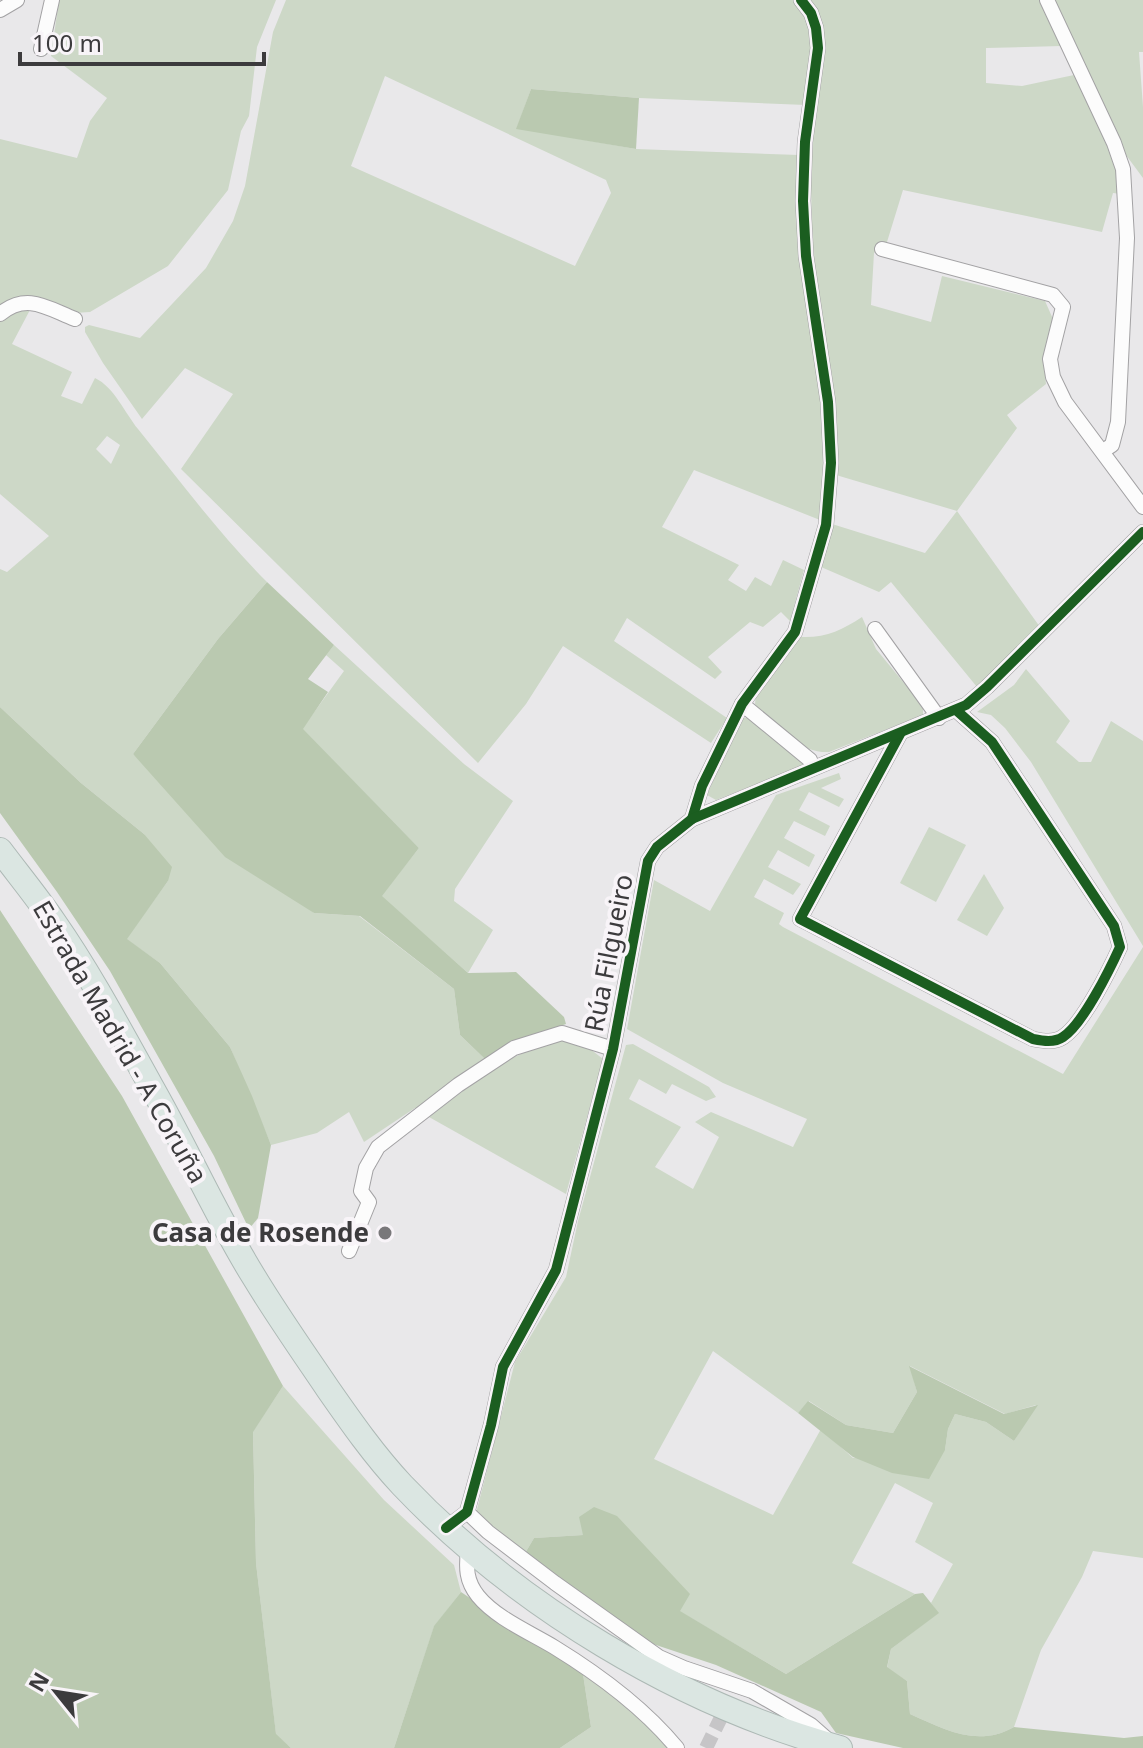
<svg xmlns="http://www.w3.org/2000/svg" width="1143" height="1748" font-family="'Noto Sans',sans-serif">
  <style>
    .green { fill: #cdd8c7; fill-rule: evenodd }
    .forest { fill: #bac9b0 }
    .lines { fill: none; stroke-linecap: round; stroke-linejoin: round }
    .street-tunnel { stroke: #c6c5c7; stroke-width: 14; stroke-dasharray: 14 7; stroke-linecap: butt }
    .street-casing { stroke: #a3a2a4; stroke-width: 16 }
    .highway-casing { stroke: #adb9b5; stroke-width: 26 }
    .street { stroke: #fcfcfc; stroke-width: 14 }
    .highway { stroke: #dbe6e2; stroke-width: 24 }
    .cycleway-casing { stroke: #f8f4f8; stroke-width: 15 }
    .cycleway { stroke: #1b5e20; stroke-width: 10 }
    .poi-dot { fill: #79787a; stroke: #f8f4f8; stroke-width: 3 }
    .labels { text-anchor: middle; stroke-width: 8; stroke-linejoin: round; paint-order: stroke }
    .street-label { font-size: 26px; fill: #3c3b3d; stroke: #f8f4f8 }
    .poi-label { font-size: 26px; font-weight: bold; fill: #3c3b3d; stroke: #f8f4f8; text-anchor: end }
  </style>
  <rect width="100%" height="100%" fill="#e9e8ea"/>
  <g class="green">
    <polygon points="59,0 276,0 257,47 249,116 241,131 228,190 168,266 90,312 74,313 37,298 22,296 0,306 0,139 77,158 90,121 107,98 51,56"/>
    <path d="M286,0H795C820,31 811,68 806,105L639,98L531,89L517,128L636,149L799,155L824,409L826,470L820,520L694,470L662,527L739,565L728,580L746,591L755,577L771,586L783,560L804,570L790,621L781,612L763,627L750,622L708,657L722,672L715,679L627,618L614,641L727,718L711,743L563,646L526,704L478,763L181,469L233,394L185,368L142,419L103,363L85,332V327L89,325L140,338L206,268L233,221L245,186L273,32ZM385,76L606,180L611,193L575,266L351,166Z"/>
    <polygon points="809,0 1040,0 1061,46 986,48 986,83 1022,86 1074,75 1118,168 1121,194 1113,193 1102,232 903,190 887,242 874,253 871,305 931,322 942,276 1045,301 1053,319 1044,363 1046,384 1007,415 1017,428 957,511 1040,627 977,687 891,582 879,592 821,567 832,524 925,553 957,511 836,475 833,383 813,263 810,150 822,59 823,27"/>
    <polygon points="1055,0 1143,0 1143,52 1139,52 1143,107 1143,178 1126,155"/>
    <path d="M31,308L12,344L72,372L61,396L82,404L95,378C114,387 125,413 138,429C180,481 220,535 267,582L218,639L133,754L314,913L359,916L454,989L460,1035L486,1060L420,1112L415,1108L364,1142L349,1112L317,1133L271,1145L230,1047L160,963L126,939L168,881L144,834L81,783L0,707V569L7,572L49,536L0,494V317ZM107,436L120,445L111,464L96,449Z"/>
    <path d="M862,617L876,649L923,706V715L829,752C799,753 781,729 759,710L755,704L756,694L801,637C826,638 842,630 862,617Z"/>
    <polygon points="334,645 464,764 513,801 455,889 454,901 493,930 468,973 381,896 419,848 302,729 344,671 326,655"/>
    <polygon points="1026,669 1070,721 1056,742 1079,762 1091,762 1111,721 1143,741 1143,946 1031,762 1005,728 991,715 977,712 1014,685"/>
    <polygon points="740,718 750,718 803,761 802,766 716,800 707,795"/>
    <path d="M839,773L841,779L821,788L844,799L839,807L809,792L799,810L830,826L825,836L794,821L784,838L815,855L809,867L778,850L768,867L801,884L793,895L764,879L754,897L784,913L779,924L783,927L1063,1074L1143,947V1558L1093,1551L1082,1577L1041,1650L1014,1727C977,1748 944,1729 910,1714L907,1681L887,1668L891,1649L938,1613L931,1603L953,1564L915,1542L933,1503L895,1483L852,1563L915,1594L786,1674L679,1611L583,1535L534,1538L524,1555L476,1513L515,1362L566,1277L578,1221L626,1045L633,1044L709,1087L716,1097L706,1101L672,1084L666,1094L639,1079L629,1099L681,1127L655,1167L693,1189L719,1137L695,1122L711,1112L793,1147L807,1119L723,1083L627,1029L654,880L710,911L776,795ZM713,1351L798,1413L809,1401L846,1425L893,1433L917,1392L910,1366L1005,1414L1036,1405L1014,1441L986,1422L955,1414L948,1429L945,1450L853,1458L821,1429L773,1515L654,1459Z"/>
    <polygon points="929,827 966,845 936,902 900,883"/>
    <polygon points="984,874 1004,908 987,936 957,920"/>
    <polygon points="548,1041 580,1041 603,1059 566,1194 429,1117 494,1067"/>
    <polygon points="283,1386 384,1500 454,1565 461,1592 434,1627 394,1748 291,1748 276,1735 256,1563 253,1431"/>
    <polygon points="583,1674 619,1700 672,1748 560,1748 591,1727"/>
  </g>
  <g class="forest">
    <polygon points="531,89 639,98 636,149 516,129"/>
    <polygon points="267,582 334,645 308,679 328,692 303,729 419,848 382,896 468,973 516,972 564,1017 566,1024 522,1039 486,1060 460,1035 454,989 360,916 314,913 225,857 133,754 218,639"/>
    <polygon points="0,707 81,783 144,834 172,867 168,881 127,939 160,963 230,1047 252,1096 271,1145 258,1218 249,1229 214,1156 110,971 57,892 0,813"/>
    <polygon points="0,910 122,1096 283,1386 253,1432 256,1563 276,1734 291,1748 0,1748"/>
    <polygon points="909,1366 1004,1414 1038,1405 1014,1441 986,1422 955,1414 948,1429 945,1450 929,1479 892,1473 853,1457 798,1413 808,1401 846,1425 893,1433 917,1392"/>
    <path d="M594,1507L617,1516L690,1594L680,1611L786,1674L915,1594L923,1593L939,1613L891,1649L887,1667L907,1681L910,1714C944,1729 977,1748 1014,1727L1124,1738L1143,1736V1748H903L836,1733L821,1712L716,1665L641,1640L524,1555L534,1538L583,1535L579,1517Z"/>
    <polygon points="461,1592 583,1674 591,1727 560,1748 394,1748 434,1626"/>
  </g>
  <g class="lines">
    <polyline class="street-tunnel" points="706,1748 737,1685"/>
    <g class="street-casing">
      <g id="street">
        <polyline points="1047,0 1114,143 1123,169 1127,238 1118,422 1112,445 1103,451"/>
        <polyline points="0,10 17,0"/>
        <polyline points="41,49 52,0"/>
        <polyline points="882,249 1053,295 1063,307 1050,359 1053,377 1065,402 1143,507"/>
        <path d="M0,314C27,292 47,308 75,319"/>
        <polyline points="875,629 939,718"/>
        <polyline points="742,704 810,760 813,768"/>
        <path d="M900,734L800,919L1033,1039C1043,1041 1054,1043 1063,1037C1083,1024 1110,969 1120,947L1114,926L992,742L956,710"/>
        <polyline points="692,819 702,786 742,704 795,632 826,525 831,463 828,402 806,256 803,201 805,142 818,48 816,28 811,13 801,0"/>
        <polyline points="349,1251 369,1202 361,1191 366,1168 378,1147 458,1085 514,1048 562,1033 613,1049"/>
        <polyline points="467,1512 488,1532 555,1583 659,1657 684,1668 752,1691 811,1725 828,1740"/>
        <polyline points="446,1528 467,1512 491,1425 503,1367 556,1270 613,1049 648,861 657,847 692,819 966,705 987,687 1143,532"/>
        <path d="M468,1550C466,1568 466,1581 478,1596C496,1618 529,1632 554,1647C598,1674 644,1708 677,1748"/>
      </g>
    </g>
    <g class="highway-casing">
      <path id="highway" d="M0,850C18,874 37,897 54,922C89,972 121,1032 151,1086C187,1149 216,1216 254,1277C277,1315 303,1352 328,1389C351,1422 374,1455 402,1485C516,1605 679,1704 840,1748"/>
    </g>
    <use href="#street" class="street"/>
    <use href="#highway" class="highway"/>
    <g class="cycleway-casing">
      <g id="cycleway">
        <path d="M900,734L800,919L1033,1039C1043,1041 1054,1043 1063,1037C1083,1024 1110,969 1120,947L1114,926L992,742L956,710"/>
        <polyline points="692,819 702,786 742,704 795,632 826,525 831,463 828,402 806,256 803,201 805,142 818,48 816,28 811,13 801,0"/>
        <polyline points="446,1528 467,1512 491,1425 503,1367 556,1270 613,1049 648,861 657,847 692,819 966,705 987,687 1143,532"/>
      </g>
    </g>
    <use href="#cycleway" class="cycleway"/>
  </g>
  <circle class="poi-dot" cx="385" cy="1233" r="8"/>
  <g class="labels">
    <g class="street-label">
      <text transform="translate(609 953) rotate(-79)" y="9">Rúa Filgueiro</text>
      <text transform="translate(120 1042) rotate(60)" y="9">Estrada Madrid - A Coruña</text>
    </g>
    <g class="poi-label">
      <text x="369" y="1242">Casa de Rosende</text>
    </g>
  </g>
  <g transform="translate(56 1692) rotate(300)" stroke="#f8f4f8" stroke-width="6" paint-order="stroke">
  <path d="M0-6L14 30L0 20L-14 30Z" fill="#3c3b3d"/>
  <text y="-12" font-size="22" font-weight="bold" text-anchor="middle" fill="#3c3b3d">N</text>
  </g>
  <path d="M20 52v12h244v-12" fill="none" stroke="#3c3b3d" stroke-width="4"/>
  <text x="32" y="52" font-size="24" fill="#3c3b3d" stroke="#f8f4f8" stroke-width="6" paint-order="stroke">100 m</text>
</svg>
